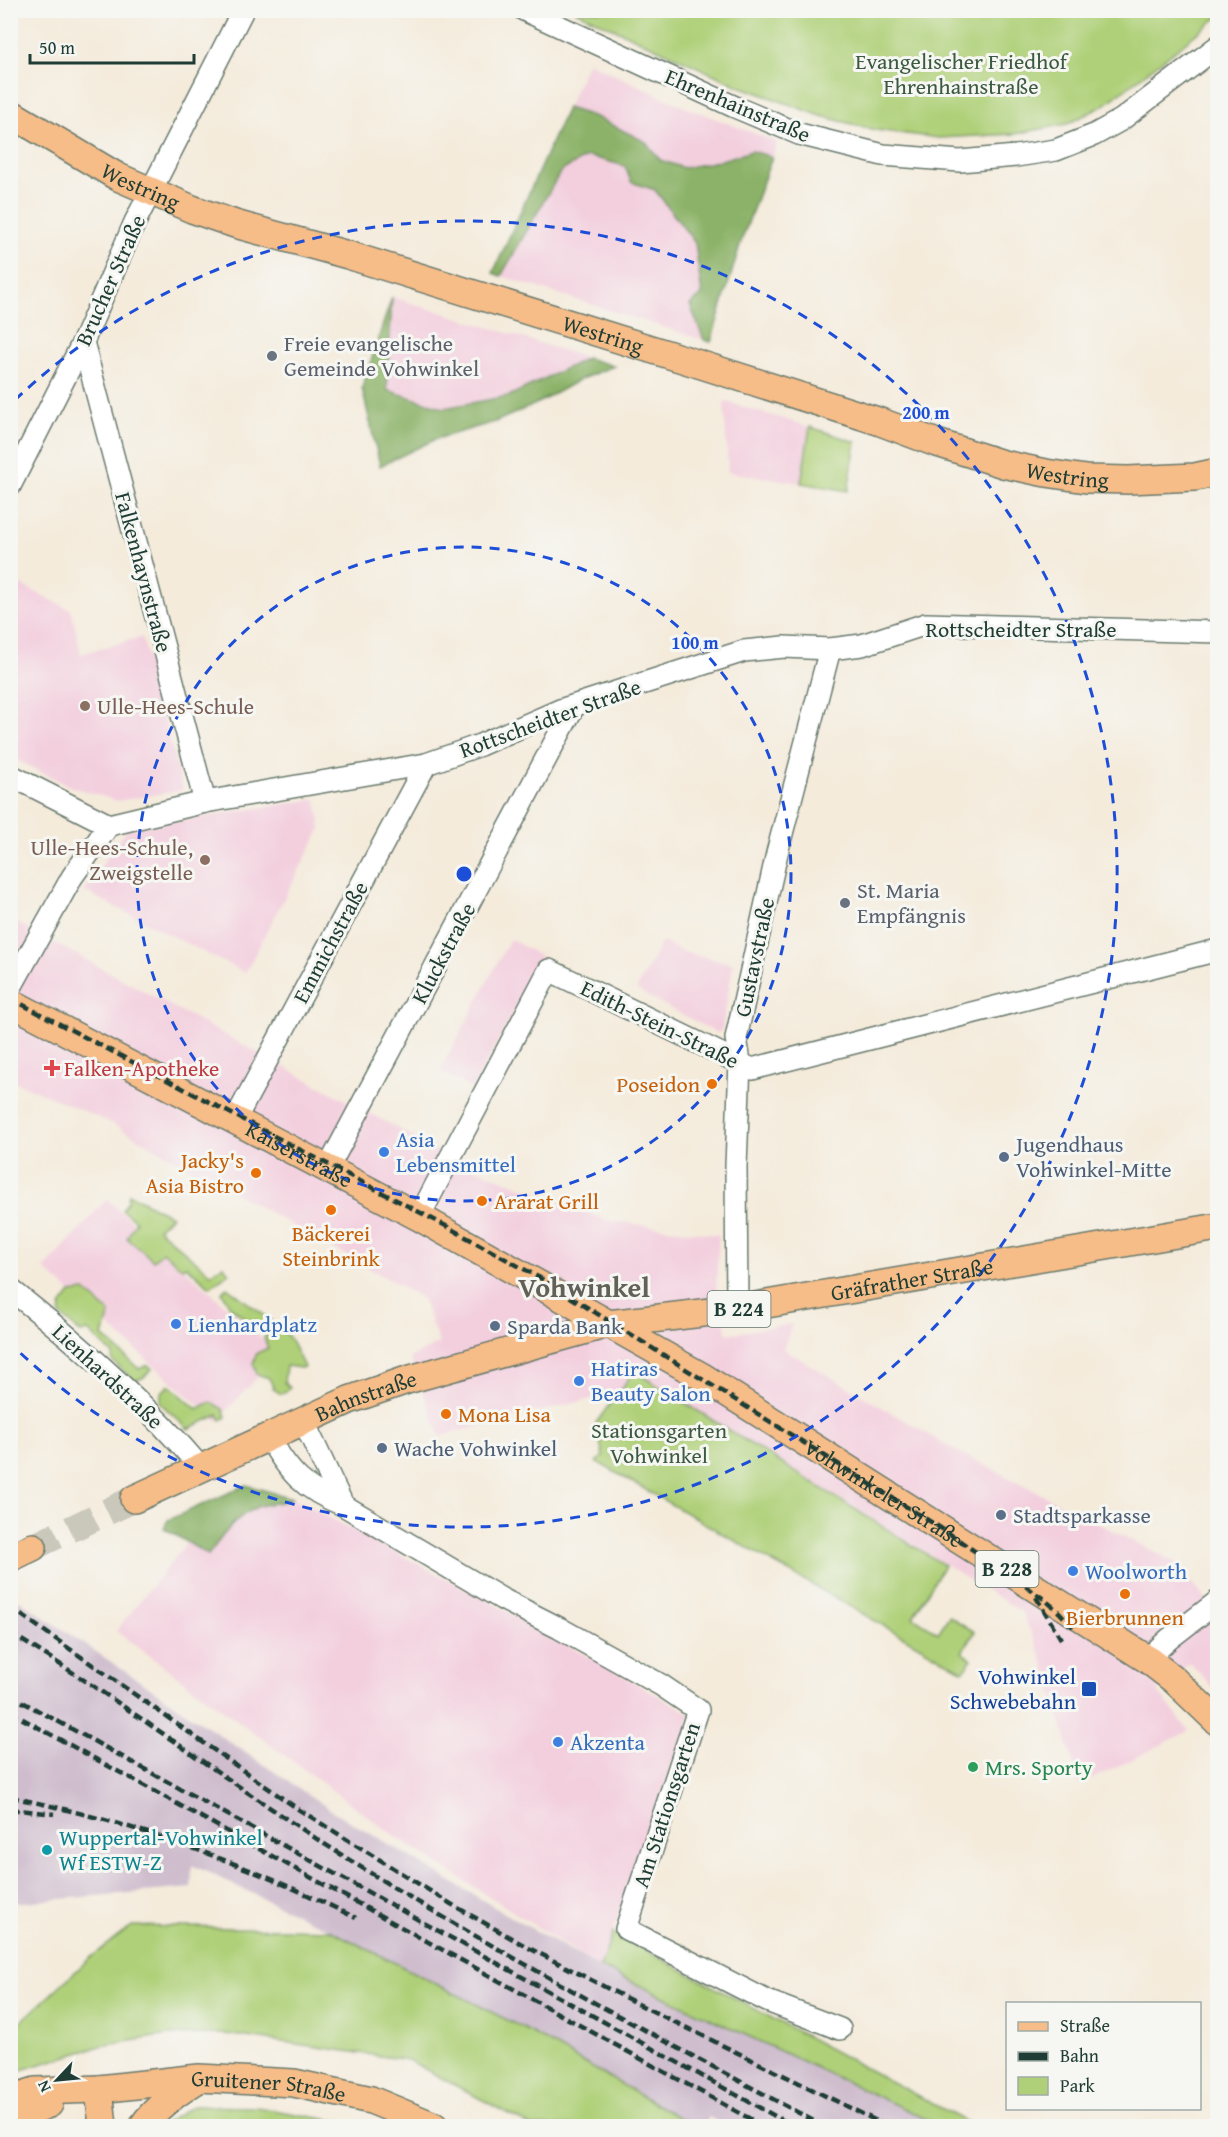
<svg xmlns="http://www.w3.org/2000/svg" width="1228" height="2137" font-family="'Gentium Book Plus',serif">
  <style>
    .built { fill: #f3cfde }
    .industrial { fill: #cfbdce }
    .green { fill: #afd078; stroke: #678656; stroke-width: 1.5 }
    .forest { fill: #8bb268; stroke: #55784e; stroke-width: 1.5 }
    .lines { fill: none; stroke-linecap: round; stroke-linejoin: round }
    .major-tunnel { stroke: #c9c8ba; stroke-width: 27; stroke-dasharray: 27 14; stroke-linecap: butt }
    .minor-casing { stroke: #6a7a6e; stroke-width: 24 }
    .major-casing { stroke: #6a7a6e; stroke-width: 30 }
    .minor { stroke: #fff; stroke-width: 21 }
    .major { stroke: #f7bd88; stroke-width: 27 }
    .rail { stroke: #1f3d34; stroke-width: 4.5; stroke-dasharray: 9 4.5; stroke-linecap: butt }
    .ring { fill: none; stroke: #1d4ed8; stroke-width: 3; stroke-dasharray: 10 8 }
    .worship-dot { fill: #6b7280; stroke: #f6f6f2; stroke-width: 2 }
    .education-dot { fill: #8d6e63; stroke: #f6f6f2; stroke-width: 2 }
    .health-dot { fill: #e0444e; stroke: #f6f6f2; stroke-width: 2 }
    .food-dot { fill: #e8710a; stroke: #f6f6f2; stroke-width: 2 }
    .shop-dot { fill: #3f7fe0; stroke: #f6f6f2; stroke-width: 2 }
    .service-dot { fill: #5c6f8a; stroke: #f6f6f2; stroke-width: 2 }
    .transit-dot { fill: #1a4fb4; stroke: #f6f6f2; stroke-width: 2 }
    .leisure-dot { fill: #2e9e5b; stroke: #f6f6f2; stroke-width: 2 }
    .culture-dot { fill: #0f9aa8; stroke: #f6f6f2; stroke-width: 2 }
    .labels { text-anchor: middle; stroke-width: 6; stroke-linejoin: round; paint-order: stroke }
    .shield { fill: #f6f6f2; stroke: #60746d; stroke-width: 1.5 }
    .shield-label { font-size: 21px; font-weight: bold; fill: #1f3d34 }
    .park-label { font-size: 22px; fill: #3c5a42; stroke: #f6f6f2 }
    .street-label { font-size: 22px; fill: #1f3d34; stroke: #f6f6f2 }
    .worship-label { font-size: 22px; fill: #5b616d; stroke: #f6f6f2; text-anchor: start }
    .education-label { font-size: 22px; fill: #785e54; stroke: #f6f6f2; text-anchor: start }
    .health-label { font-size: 22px; fill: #be3a42; stroke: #f6f6f2; text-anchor: start }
    .food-label { font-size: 22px; fill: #c56008; stroke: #f6f6f2; text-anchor: end }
    .shop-label { font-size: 22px; fill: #366cbe; stroke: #f6f6f2; text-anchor: start }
    .service-label { font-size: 22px; fill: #4e5e75; stroke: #f6f6f2; text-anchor: start }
    .transit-label { font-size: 22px; fill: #164399; stroke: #f6f6f2; text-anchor: end }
    .leisure-label { font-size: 22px; fill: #27864d; stroke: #f6f6f2; text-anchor: start }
    .culture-label { font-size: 22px; fill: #0d838f; stroke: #f6f6f2; text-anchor: start }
    .district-label { font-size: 28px; font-weight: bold; fill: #626158; stroke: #f6f6f2 }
    .centre { fill: #1d4ed8; stroke: #f6f6f2; stroke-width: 3 }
    .ring-label { font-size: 18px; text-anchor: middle; font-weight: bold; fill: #1d4ed8; stroke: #f6f6f2; stroke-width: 6; stroke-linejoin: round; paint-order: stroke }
  </style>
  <rect width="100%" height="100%" fill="#f6f6f2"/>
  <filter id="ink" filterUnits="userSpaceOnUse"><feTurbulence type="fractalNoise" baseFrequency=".0167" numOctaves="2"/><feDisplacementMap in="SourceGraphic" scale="12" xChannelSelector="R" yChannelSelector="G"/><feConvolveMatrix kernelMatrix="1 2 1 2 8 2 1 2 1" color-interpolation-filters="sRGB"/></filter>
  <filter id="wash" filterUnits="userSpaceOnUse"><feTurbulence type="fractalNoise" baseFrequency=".008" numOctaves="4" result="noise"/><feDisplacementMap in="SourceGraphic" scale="24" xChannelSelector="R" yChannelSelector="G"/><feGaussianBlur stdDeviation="1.35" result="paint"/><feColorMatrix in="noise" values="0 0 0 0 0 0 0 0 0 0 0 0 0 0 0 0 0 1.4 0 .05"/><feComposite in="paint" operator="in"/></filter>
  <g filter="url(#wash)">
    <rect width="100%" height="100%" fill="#f4ebdb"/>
    <g class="built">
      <polygon points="588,62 682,106 777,142 772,157 752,151 718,161 684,168 660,160 646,142 596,117 567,108"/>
      <polygon points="588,156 625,166 631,182 655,190 695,243 702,295 690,305 704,340 501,276 561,171"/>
      <polygon points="392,297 587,358 509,396 444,408 387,390"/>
      <polygon points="724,401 810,427 801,483 728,472"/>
      <polygon points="11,580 71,610 81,654 142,637 183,790 117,801 69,786 11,757"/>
      <polygon points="316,799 321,828 245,973 84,891 127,829"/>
      <polygon points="10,919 464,1164 605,1220 719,1235 716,1286 727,1334 792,1324 783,1349 953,1449 1174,1562 1217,1612 1217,1692 1190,1663 1157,1690 1189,1731 1080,1785 1040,1652 1022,1612 635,1371 619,1392 440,1436 410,1358 439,1343 422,1298 107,1121 11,1080"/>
      <polygon points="510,939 542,957 473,1089 440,1071"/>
      <polygon points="662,942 683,952 733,964 722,1030 717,1033 636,990"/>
      <polygon points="107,1199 279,1354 217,1421 44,1269"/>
      <polygon points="292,1498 483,1598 691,1714 600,1967 393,1835 116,1631 187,1542 208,1555 229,1527 257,1507 282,1503"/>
    </g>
    <polygon class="industrial" points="10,1594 334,1812 506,1914 600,1967 941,2126 726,2126 709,2117 704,2126 694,2126 523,2028 330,1930 192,1865 191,1888 11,1903"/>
    <g class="green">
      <polygon points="1217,10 1217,18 1103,106 1067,124 1015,134 939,138 875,130 821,116 739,86 575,11"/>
      <polygon points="810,427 856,442 848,491 801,483"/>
      <polygon points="129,1194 171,1216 158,1229 211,1274 223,1265 229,1273 210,1287 186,1266 182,1268 163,1252 153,1260 127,1238 136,1221 122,1210 128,1201"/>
      <polygon points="227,1287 268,1318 289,1337 304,1367 301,1368 286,1366 284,1382 290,1388 281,1394 274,1389 269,1378 257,1374 253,1363 257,1353 268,1348 264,1338 267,1334 260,1328 254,1333 244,1324 247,1321 229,1305 222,1292"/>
      <polygon points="85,1291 110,1313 103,1336 139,1369 148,1365 152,1369 144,1377 135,1381 112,1361 113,1354 88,1331 81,1333 60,1315 61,1306 71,1293"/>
      <polygon points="634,1371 944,1565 913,1617 938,1633 949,1616 975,1632 962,1652 972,1659 963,1671 597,1462 603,1456 596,1423"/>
      <polygon points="169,1385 197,1409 211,1402 223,1409 226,1417 221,1420 218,1415 188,1429 160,1403 161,1393"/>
      <polygon points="132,1926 330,1930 523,2028 694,2126 531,2126 408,2060 226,2034 168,2035 101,2046 11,2073 11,2031 90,1958"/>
      <polygon points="613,1933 974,2126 941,2126 600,1967"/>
      <polygon points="193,2106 256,2107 348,2123 357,2126 162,2126 163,2124"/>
    </g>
    <g class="forest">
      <polygon points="567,108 596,117 646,142 660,160 684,168 718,161 752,151 772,157 740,245 711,342 704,340 690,305 702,295 695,243 655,190 631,182 625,166 588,156 561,171 501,276 493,273"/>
      <polygon points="392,297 387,390 444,408 509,396 587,358 614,366 579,380 538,403 495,422 436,439 380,466 362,388"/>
      <path d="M246,1485L292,1498C279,1505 267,1502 255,1508C234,1518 222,1537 208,1555L164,1528L168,1520Z"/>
    </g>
  </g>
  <g filter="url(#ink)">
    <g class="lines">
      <polyline class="major-tunnel" points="33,1547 134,1499"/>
      <g class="minor-casing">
        <g id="minor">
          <polyline points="524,10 735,107 799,134 883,155 960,161 1016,156 1056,150 1094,135 1121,120 1218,46"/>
          <polyline points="83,342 205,802"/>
          <polyline points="10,486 83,342 135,222 243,10"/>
          <polyline points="10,775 109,825"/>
          <polyline points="10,989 72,877 109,825 205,802 426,764 480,745 560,710 744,651 784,647 830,649 862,645 926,624 1218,632"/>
          <polyline points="235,1120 426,764"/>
          <polyline points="328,1168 574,706"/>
          <polyline points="419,1217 549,970 752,1069 1218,950"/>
          <path d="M10,1289C78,1343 145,1402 201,1468"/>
          <polyline points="737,1309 736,1166 740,1062 736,1038 777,853 830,649"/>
          <polyline points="304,1422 343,1505"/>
          <path d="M269,1438C290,1474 304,1489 343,1505L502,1599L559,1628L661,1685L698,1710L626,1929L767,2001L840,2029"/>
          <polyline points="1147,1659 1169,1639 1218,1601"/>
        </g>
      </g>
      <g class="major-casing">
        <g id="major">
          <path id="s1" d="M10,113L118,177L192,209L235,224L348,255L686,360L878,421L934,442L1003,464L1046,473L1086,479L1128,480L1195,477L1218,472"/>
          <path id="s2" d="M10,1002L419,1217L701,1376L1147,1659L1173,1679L1218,1722"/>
          <path id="s3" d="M134,1499L349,1400L407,1380L608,1324L737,1309L1218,1227"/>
          <polyline points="10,1558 33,1547"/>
          <polyline points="99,2089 103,2126"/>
          <path id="s4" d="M10,2099L35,2091L99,2089L199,2078L294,2083L371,2100L434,2126"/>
          <polyline points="10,2119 49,2104"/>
          <path d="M143,2126C156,2106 179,2092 198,2079"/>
        </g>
      </g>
      <use href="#minor" class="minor"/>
      <use href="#major" class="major"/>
      <g class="rail">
        <path id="s5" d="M10,998L446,1226L540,1278L947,1532L1044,1599L1057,1610L1076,1630"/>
        <polyline points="1036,1597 1061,1639"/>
        <polyline points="10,1607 298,1809 451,1904 529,1948 638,2004 887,2126"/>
        <path d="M10,1633C129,1705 239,1791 356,1864C507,1959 666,2041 823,2126"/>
        <polyline points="10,1695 793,2126"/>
        <polyline points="10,1712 763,2126"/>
        <path d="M10,1797C130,1821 247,1864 356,1918"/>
        <polyline points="10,1809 54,1814"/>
      </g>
    </g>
  </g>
  <g class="ring">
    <circle cx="464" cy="874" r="327"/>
    <path d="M15 400A653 653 0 1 1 15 1348"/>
  </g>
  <g class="worship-dot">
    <circle cx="272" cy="356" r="6"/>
    <circle cx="845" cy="903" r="6"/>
  </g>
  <g class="education-dot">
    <circle cx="85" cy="706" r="6"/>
    <circle cx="205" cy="860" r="6"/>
  </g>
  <path class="health-dot" d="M49 1059h6v6h6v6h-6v6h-6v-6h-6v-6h6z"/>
  <g class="food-dot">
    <circle cx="712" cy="1084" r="6"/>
    <circle cx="256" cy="1173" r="6"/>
    <circle cx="482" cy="1201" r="6"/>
    <circle cx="331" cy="1210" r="6"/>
    <circle cx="446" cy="1414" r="6"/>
    <circle cx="1125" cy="1594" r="6"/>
  </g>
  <g class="shop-dot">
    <circle cx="384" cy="1152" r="6"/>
    <circle cx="176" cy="1324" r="6"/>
    <circle cx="579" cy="1381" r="6"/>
    <circle cx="1073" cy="1571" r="6"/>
    <circle cx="558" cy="1742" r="6"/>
  </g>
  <g class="service-dot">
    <circle cx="1004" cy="1157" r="6"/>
    <circle cx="495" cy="1326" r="6"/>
    <circle cx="382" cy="1448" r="6"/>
    <circle cx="1001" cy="1515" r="6"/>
  </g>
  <rect class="transit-dot" x="1081" y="1681" width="16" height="16" rx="3"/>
  <circle class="leisure-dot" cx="973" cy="1767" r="6"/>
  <circle class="culture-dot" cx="47" cy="1850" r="6"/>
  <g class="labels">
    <g class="shield">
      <rect x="707.5" y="1291" width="63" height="36" rx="4.5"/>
      <rect x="975.5" y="1551" width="63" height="36" rx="4.5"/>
    </g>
    <g class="shield-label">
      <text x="739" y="1316">B 224</text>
      <text x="1007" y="1576">B 228</text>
    </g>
    <g class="park-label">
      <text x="961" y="69">Evangelischer Friedhof<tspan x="961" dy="25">Ehrenhainstraße</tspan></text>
      <text x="659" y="1438">Stationsgarten<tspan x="659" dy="25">Vohwinkel</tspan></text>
    </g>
    <g class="street-label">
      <text transform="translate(738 105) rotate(23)" y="8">Ehrenhainstraße</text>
      <text dy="8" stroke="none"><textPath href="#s1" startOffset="150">Westring</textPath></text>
      <text transform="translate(110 280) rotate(-66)" y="8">Brucher Straße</text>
      <text dy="8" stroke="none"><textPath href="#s1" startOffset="636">Westring</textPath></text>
      <text dy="8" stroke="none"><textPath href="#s1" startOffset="1122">Westring</textPath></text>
      <text transform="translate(144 572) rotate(75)" y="8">Falkenhaynstraße</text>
      <text x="1021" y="637">Rottscheidter Straße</text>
      <text transform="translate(550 718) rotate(-20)" y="8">Rottscheidter Straße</text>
      <text transform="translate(330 942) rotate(-62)" y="8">Emmichstraße</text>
      <text transform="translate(443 953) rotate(-62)" y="8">Kluckstraße</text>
      <text transform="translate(754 957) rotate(-78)" y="8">Gustavstraße</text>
      <text transform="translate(660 1024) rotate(26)" y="8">Edith-Stein-Straße</text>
      <text dy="8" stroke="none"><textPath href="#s2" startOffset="327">Kaiserstraße</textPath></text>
      <text dy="8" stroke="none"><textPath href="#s3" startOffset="814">Gräfrather Straße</textPath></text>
      <text transform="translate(108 1376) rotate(43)" y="8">Lienhardstraße</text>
      <text dy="8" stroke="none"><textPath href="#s3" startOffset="254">Bahnstraße</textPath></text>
      <text dy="8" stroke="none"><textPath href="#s5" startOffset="1005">Vohwinkeler Straße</textPath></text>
      <text transform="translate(666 1805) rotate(-72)" y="8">Am Stationsgarten</text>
      <text dy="8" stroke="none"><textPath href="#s4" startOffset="261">Gruitener Straße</textPath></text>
    </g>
    <g class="worship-label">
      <text x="284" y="351">Freie evangelische<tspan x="284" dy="25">Gemeinde Vohwinkel</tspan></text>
      <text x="857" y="898">St. Maria<tspan x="857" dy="25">Empfängnis</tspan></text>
    </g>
    <g class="education-label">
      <text x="97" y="714">Ulle-Hees-Schule</text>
      <text x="193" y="855" text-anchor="end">Ulle-Hees-Schule,<tspan x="193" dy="25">Zweigstelle</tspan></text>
    </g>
    <g class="health-label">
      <text x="64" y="1076">Falken-Apotheke</text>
    </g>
    <g class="food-label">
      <text x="700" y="1092">Poseidon</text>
      <text x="244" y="1168">Jacky's<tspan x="244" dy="25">Asia Bistro</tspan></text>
      <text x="494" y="1209" text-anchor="start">Ararat Grill</text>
      <text x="331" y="1241" text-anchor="middle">Bäckerei<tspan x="331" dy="25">Steinbrink</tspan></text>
      <text x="458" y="1422" text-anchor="start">Mona Lisa</text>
      <text x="1125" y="1625" text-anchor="middle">Bierbrunnen</text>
    </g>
    <g class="shop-label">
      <text x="396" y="1147">Asia<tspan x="396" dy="25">Lebensmittel</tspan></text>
      <text x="188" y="1332">Lienhardplatz</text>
      <text x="591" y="1376">Hatiras<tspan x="591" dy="25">Beauty Salon</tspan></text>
      <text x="1085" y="1579">Woolworth</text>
      <text x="570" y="1750">Akzenta</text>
    </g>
    <g class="service-label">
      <text x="1016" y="1152">Jugendhaus<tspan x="1016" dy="25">Vohwinkel-Mitte</tspan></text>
      <text x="507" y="1334">Sparda Bank</text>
      <text x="394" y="1456">Wache Vohwinkel</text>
      <text x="1013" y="1523">Stadtsparkasse</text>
    </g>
    <g class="transit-label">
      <text x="1076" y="1684">Vohwinkel<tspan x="1076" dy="25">Schwebebahn</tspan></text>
    </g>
    <g class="leisure-label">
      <text x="985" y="1775">Mrs. Sporty</text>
    </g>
    <g class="culture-label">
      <text x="59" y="1845">Wuppertal-Vohwinkel<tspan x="59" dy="25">Wf ESTW-Z</tspan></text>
    </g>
    <g class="district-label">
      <text x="584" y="1297">Vohwinkel</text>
    </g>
  </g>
  <circle cx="464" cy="874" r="9" class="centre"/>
  <g class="ring-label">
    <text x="926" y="419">200 m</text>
    <text x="695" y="649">100 m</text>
  </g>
  <rect width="1228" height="2137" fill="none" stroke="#f6f6f2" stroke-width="36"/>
  <rect x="1006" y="2002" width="195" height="108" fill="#f6f6f2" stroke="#a0aca6" stroke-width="1.5"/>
  <rect x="1018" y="2022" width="30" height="9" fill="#f7bd88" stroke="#a0aca6" stroke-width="1.5"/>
  <text x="1060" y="2032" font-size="18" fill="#1f3d34">Straße</text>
  <rect x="1018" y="2052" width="30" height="9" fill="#1f3d34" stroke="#a0aca6" stroke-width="1.5"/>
  <text x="1060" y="2062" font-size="18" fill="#1f3d34">Bahn</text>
  <rect x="1018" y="2077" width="30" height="18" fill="#afd078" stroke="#a0aca6" stroke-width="1.5"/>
  <text x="1060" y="2092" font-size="18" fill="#1f3d34">Park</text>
  <g transform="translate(57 2080) rotate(244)" stroke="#f6f6f2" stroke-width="4.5" paint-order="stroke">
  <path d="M0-4.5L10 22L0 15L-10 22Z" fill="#1f3d34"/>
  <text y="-9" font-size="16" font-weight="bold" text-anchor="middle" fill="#1f3d34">N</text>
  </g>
  <path d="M30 54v9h164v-9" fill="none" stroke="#1f3d34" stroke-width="3"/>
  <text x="39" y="54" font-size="18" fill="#1f3d34" stroke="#f6f6f2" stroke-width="4.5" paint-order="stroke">50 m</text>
</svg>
